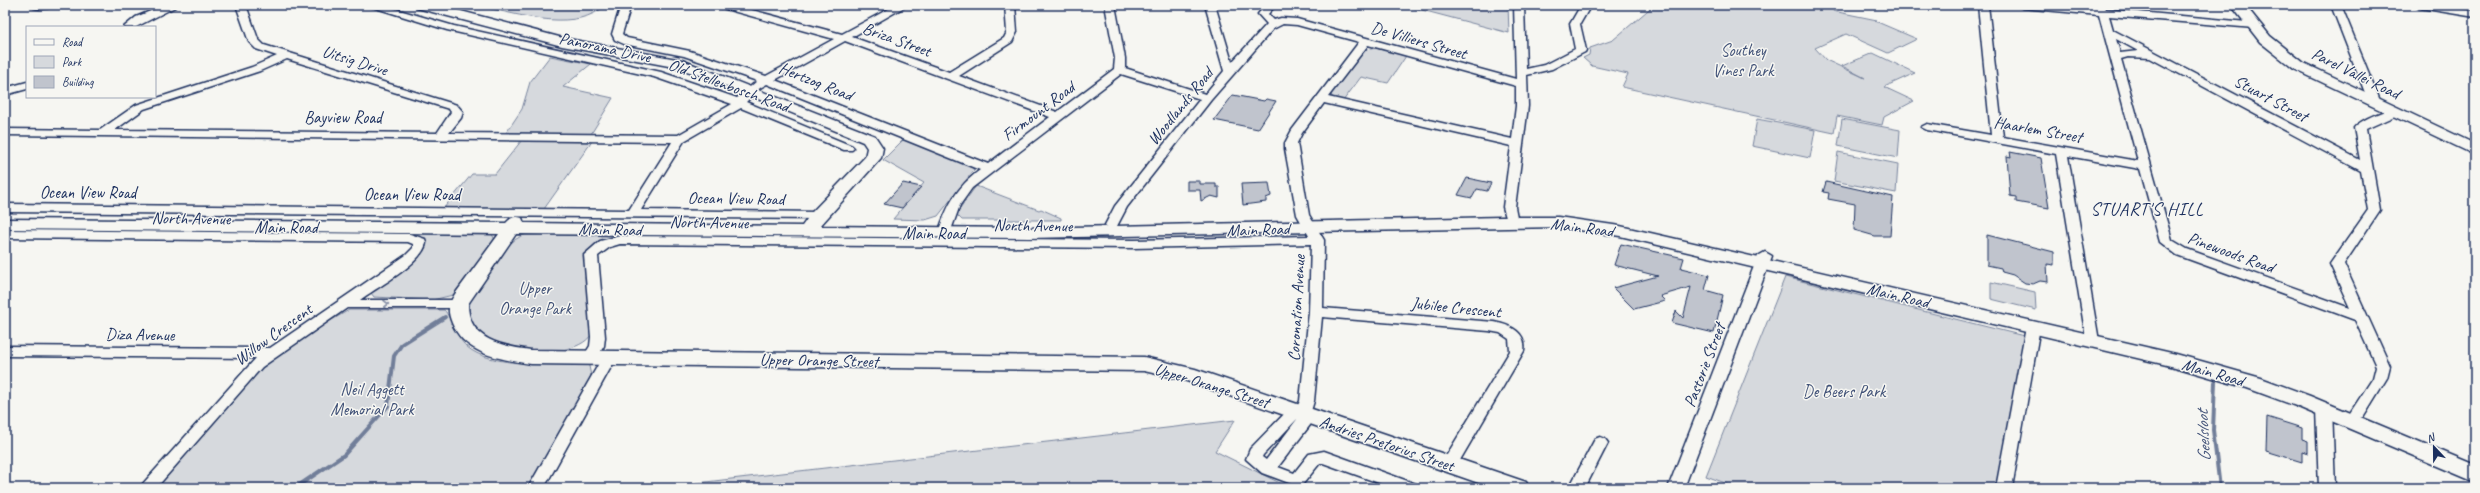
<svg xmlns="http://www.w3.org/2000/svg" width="2480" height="493" font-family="Caveat,sans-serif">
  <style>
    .green { fill: #d6d9dd; stroke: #78849e }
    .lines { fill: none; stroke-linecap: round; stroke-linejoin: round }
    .stream { stroke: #717e99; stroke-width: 4 }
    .building { fill: #c0c4cd; stroke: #1b2f5e }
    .street-casing { stroke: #1b2f5e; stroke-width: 3 }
    .secondary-casing { stroke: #1b2f5e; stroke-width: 3 }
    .street { fill: #f6f6f2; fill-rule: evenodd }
    .secondary { fill: #f6f6f2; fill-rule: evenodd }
    .oneway { stroke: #8892a8 }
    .labels { text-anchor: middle; stroke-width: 3; stroke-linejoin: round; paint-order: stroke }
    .street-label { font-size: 17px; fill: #1b2f5e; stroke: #f6f6f2 }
    .park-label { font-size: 17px; fill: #405177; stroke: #f6f6f2 }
    .neighbourhood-label { font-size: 18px; letter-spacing: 1px; fill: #1b2f5e; stroke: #f6f6f2 }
    .water-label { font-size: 18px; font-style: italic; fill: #46567b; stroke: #f6f6f2 }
  </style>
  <rect width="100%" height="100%" fill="#f6f6f2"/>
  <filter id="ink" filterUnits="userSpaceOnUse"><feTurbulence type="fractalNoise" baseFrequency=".025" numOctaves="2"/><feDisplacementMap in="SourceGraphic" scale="8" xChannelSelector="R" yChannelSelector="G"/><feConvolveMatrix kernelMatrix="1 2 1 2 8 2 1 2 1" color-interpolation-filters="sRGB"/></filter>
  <g filter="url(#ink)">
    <g class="green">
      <path d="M499,5H606C576,32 526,16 491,9Z"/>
      <polygon points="1403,5 1508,5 1509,33"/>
      <polygon points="1654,5 1831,5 1833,11 1877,20 1875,21 1917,39 1888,53 1846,34 1815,48 1826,60 1865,78 1842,66 1873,53 1915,73 1884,87 1914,101 1884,117 1882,125 1837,116 1834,133 1622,87 1628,74 1592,66 1583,58 1589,55 1590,48 1613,40"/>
      <polygon points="1376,48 1406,56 1388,83 1361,77 1343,101 1332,97 1331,94 1365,50"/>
      <polygon points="550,56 591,64 563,87 613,98 591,134 506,133 522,109 530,82"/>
      <polygon points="1757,119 1815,130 1810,158 1752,146"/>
      <polygon points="1842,119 1900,130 1898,158 1838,146"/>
      <polygon points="904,139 972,167 974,170 938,216 925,220 893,219 924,183 883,160"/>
      <polygon points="522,140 593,140 544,209 443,209 472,174 495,174"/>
      <polygon points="1838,152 1898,164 1896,193 1834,181"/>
      <polygon points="976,186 1039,210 1041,209 1061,218 1061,220 962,220 958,216 957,212"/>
      <path d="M419,233L492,234L495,240L453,295L432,300L374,297L371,293L375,287C387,279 428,257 427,242L417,235Z"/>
      <path d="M527,234H624L597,244L586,254L591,335C571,365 465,354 469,308C470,293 482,281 491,269C501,255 509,239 527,234Z"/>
      <polygon points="1785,277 2024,336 2000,488 1739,488 1706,476"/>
      <polygon points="1991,282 2035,292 2036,310 1991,299"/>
      <path d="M349,310H444C448,312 457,338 466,346C491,369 554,363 586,364L589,366L591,376L528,488H153L251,376L311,332Z"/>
      <polygon points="1235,420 1215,451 1290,488 696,488 697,483"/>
    </g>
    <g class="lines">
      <g class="stream">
        <polyline points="2215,382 2213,430 2220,488"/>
        <polyline points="295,488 344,455 388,406 394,356 402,344 445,317"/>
      </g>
    </g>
    <g class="building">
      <polygon points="1233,95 1264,101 1266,99 1276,101 1258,129 1214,120"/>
      <polygon points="2010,152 2041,158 2049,208 2016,202 2016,197 2010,196 2007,156 2011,157"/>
      <polygon points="1467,178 1491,183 1487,191 1477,189 1472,198 1458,195"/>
      <polygon points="1187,181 1200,181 1200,184 1216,184 1216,187 1219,187 1219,198 1211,196 1201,201 1200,190 1187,190"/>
      <polygon points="1826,182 1893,197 1890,236 1875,236 1854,230 1855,204 1828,199 1829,193 1823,192"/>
      <polygon points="903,183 921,187 902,208 884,204"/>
      <polygon points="1269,183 1271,196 1266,198 1266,202 1243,205 1241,184"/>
      <polygon points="1987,235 2054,252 2054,265 2047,264 2048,282 2040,281 2033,284 2025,283 2013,275 2002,272 2001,268 1987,265"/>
      <polygon points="1621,244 1684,258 1681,268 1709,275 1705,290 1723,295 1714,333 1672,323 1676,311 1683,318 1691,287 1660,296 1665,301 1634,309 1613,288 1658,276 1614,265"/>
      <polygon points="2267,417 2302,428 2302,439 2308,441 2308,453 2302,451 2302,462 2266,451"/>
    </g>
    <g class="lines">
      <g class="street-casing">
        <g id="street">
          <path d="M29,5H53C48,10 34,10 29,5Z"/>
          <polygon points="165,5 179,5 136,27 124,27 136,17"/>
          <path d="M236,5H246L258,39L264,45L457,105L463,112L461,118L449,133L678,135L732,104L654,77L447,30L366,5H382L454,26L661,72L737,98L757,81L684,56L624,44L615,40L612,34L621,5H631L622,34L627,38L690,51L766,76L834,39L718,7L717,5H733L842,34L896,5H908L852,37L949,72L1004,38L1007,32L1005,5H1015L1017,32L1012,42L959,76L1057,112L1114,69L1115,58L1105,5H1115L1125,58V68L1205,94L1224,71L1205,5H1215L1232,62L1267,24L1258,14L1266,5H1276L1268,14L1274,20L1281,18L1297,19L1516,79L1514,5H1524L1526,69L1544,65L1575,49L1570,24L1581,5H1591L1580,24L1586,50L1585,52L1552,69L1527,75L1528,106L1515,207L1518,222L1516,225H1508L1503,207L1511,146L1324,103L1302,133L1297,143L1309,215L1324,240L1323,308L1494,322C1510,325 1527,332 1524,351L1456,467L1450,469L1444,467L1442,463L1510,351L1509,339L1500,333L1489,331L1322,317L1314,401L1311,411L1317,416L1278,467L1294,473L1309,454L1324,451L1416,484L1418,488H1393L1323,463H1320L1303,484L1297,486L1262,473L1246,459L1250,449L1290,408L1297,407L1300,401L1309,312L1311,244L1134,248L620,244L610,247L598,256L605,337L604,346L595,360H585L583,357L590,346L591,337L584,255L600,241L620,236L1134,240L1309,236L1297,215L1285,149V143L1292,130L1359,42L1297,25L1283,24L1273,29L1211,100L1127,207L1116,228L1111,229L1105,225L1115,206L1200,99L1121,74L972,188L960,205L950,233L944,237L938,233C948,204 956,188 980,170L767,84L760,88L746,102L852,146L854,148L852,150H844L741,108L684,141L641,210L818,212L822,213L824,216L822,219L5,212V204L629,210L672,142L5,135V129L100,130L136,105L252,67L277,56L256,49L249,42ZM845,41L1050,117L988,164L775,80ZM1368,45L1516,86V106L1512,139L1328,97ZM287,59L449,109L451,112L437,133L115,130L144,109L260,71ZM1298,418L1266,460L1262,457L1263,455Z"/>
          <path d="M1978,5H1988L2003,137L2138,161L2099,15L2022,8L2017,5H2057L2096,8L2094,5H2104L2106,9L2258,23L2259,25L2254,28L2109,16L2113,30L2360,160L2354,128C2360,120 2389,107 2399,110L2401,112L2399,114L2366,129L2380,210L2344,264L2390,366L2387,378L2363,417H2353L2350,413L2373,378L2376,366L2355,320L2177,255L2160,242L2140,169L2068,156L2099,341L2092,346L2087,344L2056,154L1927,130L1921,127L1927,124L1991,135ZM2116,39L2138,51L2120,53ZM2128,57L2150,58L2361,171L2368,210L2330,264L2350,308L2187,249L2172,240L2121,59Z"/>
          <polygon points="2331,5 2341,5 2381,103 2379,105 2371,105 2369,103"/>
          <polygon points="2415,5 2438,5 2475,11 2475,17 2420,8"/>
          <polygon points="27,82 27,89 5,95 5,88"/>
          <path d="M5,230L410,234L425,239L426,242C424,263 377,287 360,300H458L465,304L458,308H347L262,367L156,488H139L256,358L5,356V346L270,348L406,255L413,248V244L408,242L5,238Z"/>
          <polygon points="1765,252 1772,256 1684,488 1668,488 1758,256"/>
          <polygon points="2033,322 2040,327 2012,488 1996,488 2026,327"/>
          <polygon points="609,353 614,355 616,358 544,488 528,488 602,358 604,355"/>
          <polygon points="2324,404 2329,405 2332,409 2335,488 2319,488 2316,409 2319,405"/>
          <polygon points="1600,437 1605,439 1608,443 1585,488 1569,488 1595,439"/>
        </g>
      </g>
      <g class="secondary-casing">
        <g id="secondary">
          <path d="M415,5H438L563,38L682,60L875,136L883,148L881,158L820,226L1029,228L1501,217H1558L1620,226L2176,354L2261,378L2310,396L2475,465V482L2296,406L2247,388L2175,367L1620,236L1558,227L1029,238L516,234L468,304C468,340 502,346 531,350L1144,357L1195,369L1526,482L1529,488H1493L1184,380L1144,371L531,364C501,359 465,355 452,323C447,311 448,305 455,294L499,234L5,229V219L506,223C511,217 515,216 522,218L524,223L802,226L812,212L865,157L867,148L863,142L699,75L674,67L562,46L417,8Z"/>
          <polygon points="2231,5 2245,5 2270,36 2304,63 2475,144 2475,155 2294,69 2260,42"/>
        </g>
      </g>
      <use href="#street" class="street"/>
      <use href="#secondary" class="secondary"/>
    </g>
    <defs><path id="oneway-chevron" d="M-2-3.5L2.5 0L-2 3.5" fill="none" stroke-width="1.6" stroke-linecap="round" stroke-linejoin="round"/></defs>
    <use class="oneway" href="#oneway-chevron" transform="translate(386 304)"/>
  </g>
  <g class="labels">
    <g class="street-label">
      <text transform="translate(897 39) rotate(20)" y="6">Briza Street</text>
      <text transform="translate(1419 40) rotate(16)" y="6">De Villiers Street</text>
      <text transform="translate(605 47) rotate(12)" y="6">Panorama Drive</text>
      <text transform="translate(355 60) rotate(17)" y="6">Uitsig Drive</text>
      <text transform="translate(2356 73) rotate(26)" y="6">Parel Vallei Road</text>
      <text transform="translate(816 81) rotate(22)" y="6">Hertzog Road</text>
      <text transform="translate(729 85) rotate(20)" y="6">Old Stellenbosch Road</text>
      <text transform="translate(2271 98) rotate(28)" y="6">Stuart Street</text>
      <text transform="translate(1180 106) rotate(-51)" y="6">Woodlands Road</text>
      <text transform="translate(1038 111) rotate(-37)" y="6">Firmount Road</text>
      <text x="343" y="123">Bayview Road</text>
      <text transform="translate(2038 129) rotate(10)" y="6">Haarlem Street</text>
      <text x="88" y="198">Ocean View Road</text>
      <text x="412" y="200">Ocean View Road</text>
      <text transform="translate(736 198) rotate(1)" y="6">Ocean View Road</text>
      <text transform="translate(191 218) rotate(1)" y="6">North Avenue</text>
      <text transform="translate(709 222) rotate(1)" y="6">North Avenue</text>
      <text transform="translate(1033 225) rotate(1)" y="6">North Avenue</text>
      <text x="286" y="233">Main Road</text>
      <text transform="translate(1582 227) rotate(7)" y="6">Main Road</text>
      <text transform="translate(610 229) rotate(1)" y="6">Main Road</text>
      <text transform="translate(1258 229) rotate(-2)" y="6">Main Road</text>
      <text x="934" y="239">Main Road</text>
      <text transform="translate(2231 252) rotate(20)" y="6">Pinewoods Road</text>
      <text transform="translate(1898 295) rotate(13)" y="6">Main Road</text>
      <text transform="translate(1456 307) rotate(6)" y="6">Jubilee Crescent</text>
      <text transform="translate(1296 308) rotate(-87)" y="6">Coronation Avenue</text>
      <text transform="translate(140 334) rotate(1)" y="6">Diza Avenue</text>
      <text transform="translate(273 334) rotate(-36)" y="6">Willow Crescent</text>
      <text transform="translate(819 360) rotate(1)" y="6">Upper Orange Street</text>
      <text transform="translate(1704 365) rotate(-69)" y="6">Pastorie Street</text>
      <text transform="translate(2213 372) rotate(16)" y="6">Main Road</text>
      <text transform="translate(1212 385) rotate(17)" y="6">Upper Orange Street</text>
      <text transform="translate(1387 443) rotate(19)" y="6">Andries Pretorius Street</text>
    </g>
    <g class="park-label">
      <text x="1743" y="56">Southey<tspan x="1743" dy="20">Vines Park</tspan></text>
      <text x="535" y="294">Upper<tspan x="535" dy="20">Orange Park</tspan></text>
      <text x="372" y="395">Neil Aggett<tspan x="372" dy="20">Memorial Park</tspan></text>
      <text x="1844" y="397">De Beers Park</text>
    </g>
    <g class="neighbourhood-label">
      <text x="2147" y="215">STUART'S HILL</text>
    </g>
    <g class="water-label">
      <text transform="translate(2203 436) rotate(-93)" y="6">Geelsloot</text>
    </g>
  </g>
  <rect width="2480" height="493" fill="none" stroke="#f6f6f2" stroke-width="20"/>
  <rect x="10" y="10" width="2460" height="473" fill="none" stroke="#1b2f5e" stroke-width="1.5" filter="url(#ink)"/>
  <rect x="26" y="26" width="130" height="72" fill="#f6f6f2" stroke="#9ea6b7"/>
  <rect x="34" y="39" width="20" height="6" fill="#f6f6f2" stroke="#9ea6b7"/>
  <text x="62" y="46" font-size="12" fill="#1b2f5e">Road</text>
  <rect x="34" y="56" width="20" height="12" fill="#d6d9dd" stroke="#9ea6b7"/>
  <text x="62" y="66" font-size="12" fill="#1b2f5e">Park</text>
  <rect x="34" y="76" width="20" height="12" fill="#c0c4cd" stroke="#9ea6b7"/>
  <text x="62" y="86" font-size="12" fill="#1b2f5e">Building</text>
  <g transform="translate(2434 447) rotate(338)" stroke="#f6f6f2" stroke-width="3" paint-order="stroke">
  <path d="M0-3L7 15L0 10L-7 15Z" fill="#1b2f5e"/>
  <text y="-6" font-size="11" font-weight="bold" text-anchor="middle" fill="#1b2f5e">N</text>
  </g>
</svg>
